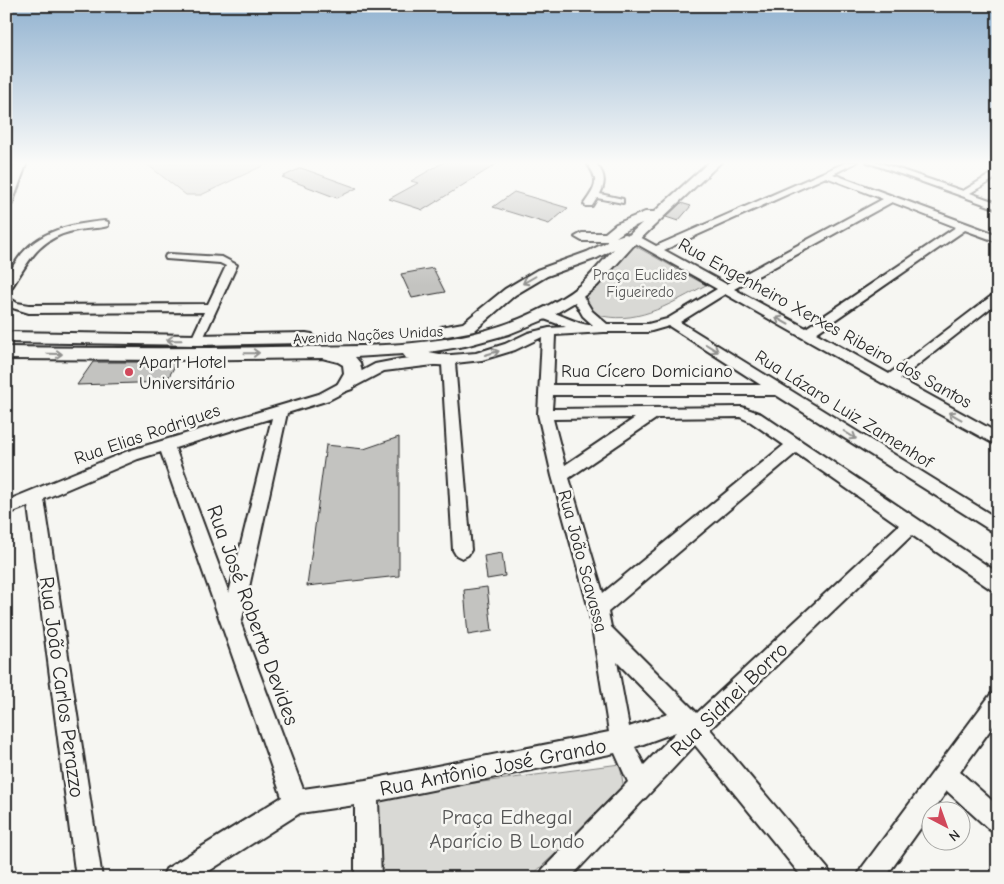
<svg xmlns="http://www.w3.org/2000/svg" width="1004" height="884" font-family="'Comic Neue',sans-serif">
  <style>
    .green { fill: #d9d9d5; stroke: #828280 }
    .building { fill: #c3c3c0; stroke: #2b2b2b }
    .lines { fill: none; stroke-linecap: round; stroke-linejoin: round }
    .minor-casing { stroke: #2b2b2b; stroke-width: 4 }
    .major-casing { stroke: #2b2b2b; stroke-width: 4 }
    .minor { fill: #f6f6f2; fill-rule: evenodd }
    .major { fill: #f6f6f2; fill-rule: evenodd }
    .oneway { stroke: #90908e }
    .poi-dot { fill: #d1495b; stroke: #f6f6f2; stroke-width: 2 }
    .labels { text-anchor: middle; stroke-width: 5; stroke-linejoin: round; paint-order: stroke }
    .far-park-label { font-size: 15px; fill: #565656; stroke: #f6f6f2 }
    .far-street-label { font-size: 15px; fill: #2b2b2b; stroke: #f6f6f2 }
    .street-label { font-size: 18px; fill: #2b2b2b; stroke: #f6f6f2 }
    .poi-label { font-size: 18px; fill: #2b2b2b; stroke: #f6f6f2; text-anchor: start }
    .near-street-label { font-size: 21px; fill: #2b2b2b; stroke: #f6f6f2 }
    .near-park-label { font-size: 21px; fill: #565656; stroke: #f6f6f2 }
  </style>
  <rect width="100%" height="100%" fill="#f6f6f2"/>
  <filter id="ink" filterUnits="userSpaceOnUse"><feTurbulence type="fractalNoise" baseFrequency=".02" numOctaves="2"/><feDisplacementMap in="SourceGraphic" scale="10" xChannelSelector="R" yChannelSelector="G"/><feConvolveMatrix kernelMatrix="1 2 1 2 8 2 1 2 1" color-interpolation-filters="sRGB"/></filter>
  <g filter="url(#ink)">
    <g class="green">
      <polygon points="144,162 271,162 201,195 186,195"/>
      <path d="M635,246L706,285C673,302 641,324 602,316C597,315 591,308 586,305L588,294Z"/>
      <polygon points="620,764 624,790 529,878 381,878 375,796"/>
    </g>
    <g class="building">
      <polygon points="444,162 500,162 423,210 389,199 418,183 411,181"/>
      <polygon points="301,168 357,188 337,198 282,177"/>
      <polygon points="514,192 568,208 549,224 493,207"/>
      <polygon points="681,203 691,206 678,221 666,217"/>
      <polygon points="433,268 445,292 412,298 401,274"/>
      <polygon points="93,362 177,362 166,382 77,385"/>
      <polygon points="399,437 399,576 307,586 326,445 364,449"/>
      <polygon points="502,553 505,576 487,579 484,556"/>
      <polygon points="487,587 492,631 468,635 464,590"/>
    </g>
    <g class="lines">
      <g class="minor-casing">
        <g id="minor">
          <path d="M586,162H594C604,172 607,181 600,194L623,199V203L597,198L592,206H586L584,204C597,186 600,180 586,162Z"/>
          <path d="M847,162H857L833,174L998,235V242L965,230L816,333L889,374L994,294L998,293V302L900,379L998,433V446L884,384L725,294L680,322L998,519V535L776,395H553L552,409L742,407L761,414L998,573V592L992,590L912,535L710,729L828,869L832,878H803L695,745L570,878H539L543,869L628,782L615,753L378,801L381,878H355V805L300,813L198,878H162L166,869L282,797L161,452L138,459L44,499L102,878H76L28,506L6,515V501L128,451L319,394L375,364L401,359L476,353L505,344L528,333L549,328L566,327L539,317L537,314L539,311C554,308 576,326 593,325L583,316L571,295L573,293H581L592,311L607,324H648L667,319L717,289L630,240V236H638L656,246ZM826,177L883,199L726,284L664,250ZM892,202L956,227L806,328L734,289ZM669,326L761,385H553L555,335L604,332H648ZM542,337L538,414L552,476L589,609L609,732L366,780L303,789L241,624L287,413L329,400L384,371L442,364L453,550L456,555L462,558L468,555L471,550L455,363L482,360L515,350ZM740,417L751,422L784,445L603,593L569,478L657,418ZM272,418L229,593L175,448ZM635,418L565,465L553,419ZM796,453L899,525L697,713L611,627L608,612ZM617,662L668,714L629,727ZM676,732L644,765L635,747Z"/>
          <polygon points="867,162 878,162 963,191 998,170 998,177 970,193 998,203 998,209"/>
          <path d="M105,221L108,222V226C97,229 85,228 73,231C37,239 28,263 10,290L6,291C6,278 10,270 18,259C38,230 72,224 105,221Z"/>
          <polygon points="170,254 222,257 237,265 201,343 193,343 191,340 204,312 29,313 6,306 6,296 17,303 29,305 208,304 226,266 220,263 166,259 165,257 166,255"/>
          <polygon points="998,691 998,719 960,772 998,806 998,834 990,830 947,791 885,878 857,878 861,869 991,694"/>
        </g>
      </g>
      <g class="major-casing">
        <g id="major">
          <polygon points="16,162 27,162 12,204 6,208 6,187"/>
          <path d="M709,162H721L633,246L597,286L580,299L546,319L509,334L465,346L429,352L450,356L453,360L450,364C437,368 419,361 406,358L403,354L355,357L360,363L362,373L352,389L346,391L340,389L337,385L344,373L343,365L338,362L322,358L169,360L6,359V347C95,348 183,349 271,347C358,346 455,351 535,312C550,305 567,296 580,285C593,274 602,261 614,249L597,258L547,276L515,295L474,331L447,336L441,335L439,331L441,327L463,323L505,289L537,270L587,252L609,241H582L575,237L582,233H605L616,224L645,212H654ZM642,223L629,235L625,234L616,237L626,230Z"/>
          <polygon points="6,332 197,335 306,333 312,334 314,338 312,342 306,343 197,345 6,342"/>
        </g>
      </g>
      <use href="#minor" class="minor"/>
      <use href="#major" class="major"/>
    </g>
    <defs><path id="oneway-shaft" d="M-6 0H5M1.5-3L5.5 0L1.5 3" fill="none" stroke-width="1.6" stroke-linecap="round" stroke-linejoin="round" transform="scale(1.25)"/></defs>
    <g class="oneway">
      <use href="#oneway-shaft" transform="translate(529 280) rotate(150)"/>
      <use href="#oneway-shaft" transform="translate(782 321) rotate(-151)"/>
      <use href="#oneway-shaft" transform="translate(174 340) rotate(-179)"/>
      <use href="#oneway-shaft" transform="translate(712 348) rotate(32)"/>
      <use href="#oneway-shaft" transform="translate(252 353) rotate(-1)"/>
      <use href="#oneway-shaft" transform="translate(492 353) rotate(-16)"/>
      <use href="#oneway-shaft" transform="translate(55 354) rotate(1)"/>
      <use href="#oneway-shaft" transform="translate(955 416) rotate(-151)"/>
      <use href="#oneway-shaft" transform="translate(850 435) rotate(32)"/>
    </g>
  </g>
  <linearGradient id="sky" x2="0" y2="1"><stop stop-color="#91b2d0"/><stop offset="0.57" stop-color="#fbfbf9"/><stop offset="1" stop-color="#fbfbf9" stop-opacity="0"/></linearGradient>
  <rect width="1004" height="286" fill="url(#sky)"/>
  <circle class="poi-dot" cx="129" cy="372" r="5"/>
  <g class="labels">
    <g class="far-park-label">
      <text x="640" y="280">Praça Euclides<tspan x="640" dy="17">Figueiredo</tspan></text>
    </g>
    <g class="far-street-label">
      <text transform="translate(368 335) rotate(-3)" y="5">Avenida Nações Unidas</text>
    </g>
    <g class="street-label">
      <text transform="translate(825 323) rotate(29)" y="6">Rua Engenheiro Xerxes Ribeiro dos Santos</text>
      <text x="647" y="377">Rua Cícero Domiciano</text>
      <text transform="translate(844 409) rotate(32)" y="6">Rua Lázaro Luiz Zamenhof</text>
      <text transform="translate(147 434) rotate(-19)" y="6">Rua Elias Rodrigues</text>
      <text transform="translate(583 561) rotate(75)" y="6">Rua João Scavassa</text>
    </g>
    <g class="poi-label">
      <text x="139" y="368">Apart Hotel<tspan x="139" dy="21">Universitário</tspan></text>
    </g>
    <g class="near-street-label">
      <text transform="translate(253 615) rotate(70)" y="7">Rua José Roberto Devides</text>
      <text transform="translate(62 687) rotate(82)" y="7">Rua João Carlos Perazzo</text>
      <text transform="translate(729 699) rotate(-44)" y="7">Rua Sidnei Borro</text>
      <text transform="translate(493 767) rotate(-11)" y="7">Rua Antônio José Grando</text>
    </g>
    <g class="near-park-label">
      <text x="507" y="824">Praça Edhegal<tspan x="507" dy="24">Aparício B Londo</tspan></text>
    </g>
  </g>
  <rect width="1004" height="884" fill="none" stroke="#f6f6f2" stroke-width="25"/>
  <rect x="12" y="12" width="979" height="859" fill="none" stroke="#2b2b2b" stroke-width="2" filter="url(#ink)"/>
  <g transform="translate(946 826) rotate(139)"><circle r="24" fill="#f6f6f2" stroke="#a5a5a2"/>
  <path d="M0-4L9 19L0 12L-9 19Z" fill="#d1495b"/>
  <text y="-8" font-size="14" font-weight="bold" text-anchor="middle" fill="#2b2b2b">N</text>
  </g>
</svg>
